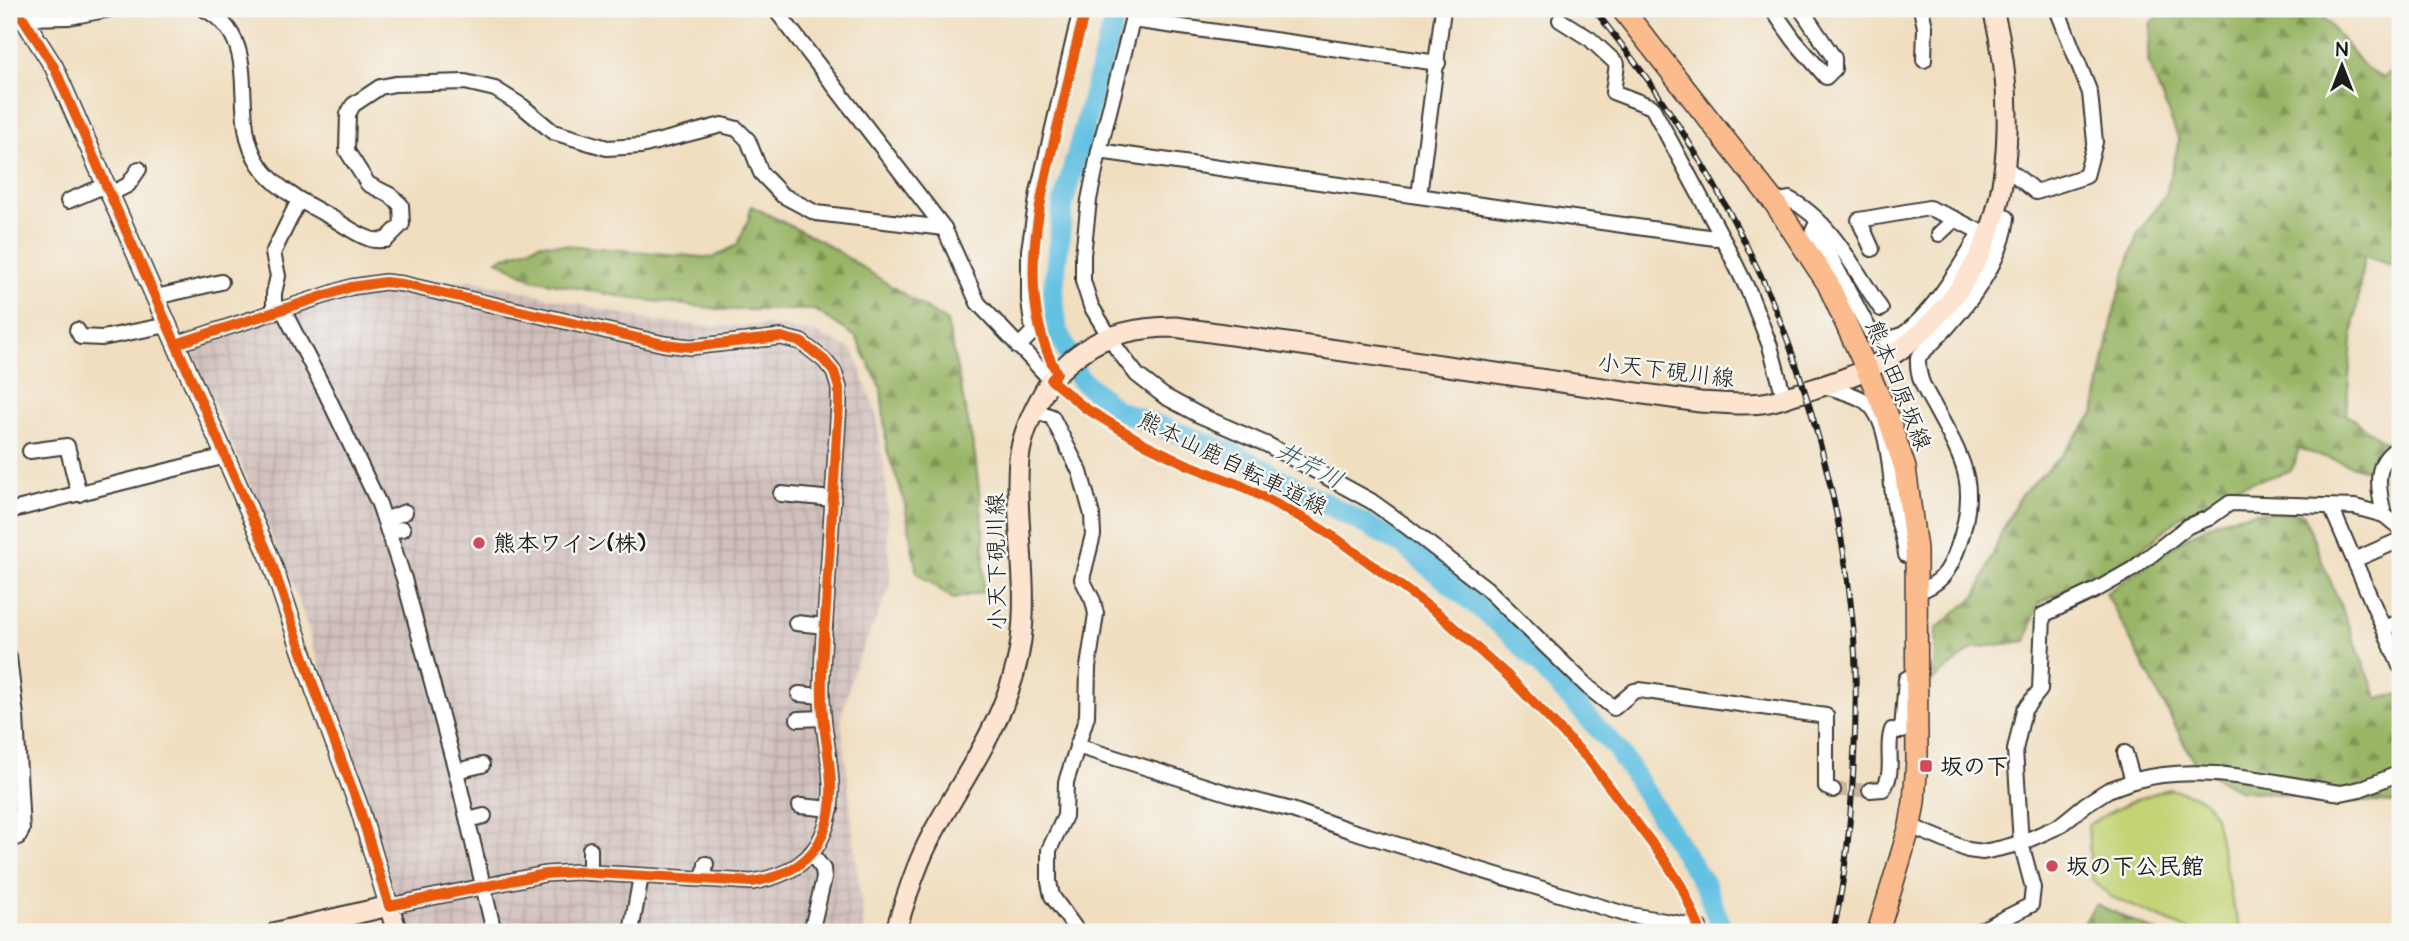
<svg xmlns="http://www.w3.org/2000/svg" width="2409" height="941" font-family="'Architects Daughter','Klee One',sans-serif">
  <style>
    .industrial { fill: url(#industrial-grid) }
    .forest { fill: url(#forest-firs); stroke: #5b6841; stroke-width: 2 }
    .park { fill: #c3d375; stroke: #707848; stroke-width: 2 }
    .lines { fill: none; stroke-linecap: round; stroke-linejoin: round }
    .river { stroke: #64c1e2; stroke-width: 21 }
    .minor-tunnel { stroke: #c6b79e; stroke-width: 14; stroke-dasharray: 14 7; stroke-linecap: butt }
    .minor-casing { stroke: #3c3934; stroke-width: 18 }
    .tertiary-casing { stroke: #3c3934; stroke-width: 21 }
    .secondary-casing { stroke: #3c3934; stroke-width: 23 }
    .primary-casing { stroke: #3c3934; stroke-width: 24 }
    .minor { stroke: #fff; stroke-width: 14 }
    .tertiary { stroke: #fff; stroke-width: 18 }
    .secondary { stroke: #fde4d1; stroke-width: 19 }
    .primary { stroke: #fbbb8d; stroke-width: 21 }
    .rail-casing { stroke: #1c1c1c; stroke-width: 6 }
    .rail { stroke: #f6f6f2; stroke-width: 3.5; stroke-dasharray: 10; stroke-linecap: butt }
    .cycleway-casing { stroke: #f6f6f2; stroke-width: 15 }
    .cycleway { stroke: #e8590c; stroke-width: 10 }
    .poi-dot { fill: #d1495b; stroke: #f6f6f2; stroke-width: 2.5 }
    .labels { text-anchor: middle; stroke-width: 5; stroke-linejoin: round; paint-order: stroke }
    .street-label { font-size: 23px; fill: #1c1c1c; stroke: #f6f6f2 }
    .poi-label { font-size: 23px; font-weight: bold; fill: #1c1c1c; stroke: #f6f6f2; text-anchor: start }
    .water-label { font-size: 24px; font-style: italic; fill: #355661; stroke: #f6f6f2 }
  </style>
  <defs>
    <pattern id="industrial-grid" width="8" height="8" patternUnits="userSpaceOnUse" patternTransform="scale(1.75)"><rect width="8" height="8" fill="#d1c0bc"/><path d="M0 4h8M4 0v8" fill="none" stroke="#b3a4a1"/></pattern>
    <pattern id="forest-firs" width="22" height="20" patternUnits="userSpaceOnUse" patternTransform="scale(1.75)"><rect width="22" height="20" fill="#9ab566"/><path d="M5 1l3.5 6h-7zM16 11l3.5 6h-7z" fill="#7d9253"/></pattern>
  </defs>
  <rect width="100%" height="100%" fill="#f6f6f2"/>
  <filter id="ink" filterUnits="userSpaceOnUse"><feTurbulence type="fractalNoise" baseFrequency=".0143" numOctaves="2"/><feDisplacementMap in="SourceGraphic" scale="14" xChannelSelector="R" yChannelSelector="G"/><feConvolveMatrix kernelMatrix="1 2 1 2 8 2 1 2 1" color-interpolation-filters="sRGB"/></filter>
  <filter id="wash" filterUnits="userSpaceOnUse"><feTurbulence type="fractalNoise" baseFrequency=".00686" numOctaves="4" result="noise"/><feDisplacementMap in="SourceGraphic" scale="28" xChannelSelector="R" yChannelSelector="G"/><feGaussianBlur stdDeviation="1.57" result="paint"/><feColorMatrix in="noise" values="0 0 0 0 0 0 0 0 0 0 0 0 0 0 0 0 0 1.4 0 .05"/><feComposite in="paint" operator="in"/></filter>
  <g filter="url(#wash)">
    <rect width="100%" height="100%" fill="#f0debf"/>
    <polygon class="industrial" points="472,280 658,322 712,326 770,325 821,335 853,350 877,416 886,484 890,588 854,668 841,718 864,932 408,932 295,590 189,344 366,289"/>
    <g class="forest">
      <polygon points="2170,9 2281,9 2322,15 2364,67 2383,78 2400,64 2400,268 2364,256 2352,342 2346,414 2388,445 2373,472 2299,449 2291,471 2235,487 2181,516 2134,556 2039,603 2026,641 1974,648 1933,680 1936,629 1977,595 2003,529 2021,495 2062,455 2094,414 2115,307 2137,235 2166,194 2179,140 2148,62 2151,22"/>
      <polygon points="751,206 823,242 947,322 975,455 984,535 983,592 953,599 917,573 904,499 887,451 881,388 856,337 815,310 727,310 628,298 532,279 497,260 541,243 713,258 737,245 749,218"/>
      <polygon points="2257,512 2303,513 2378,699 2400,694 2400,803 2346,801 2238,790 2196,766 2106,593 2189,536 2219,520"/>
      <polygon points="2096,904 2157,932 2078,932"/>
    </g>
    <path class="park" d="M2169,789C2191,794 2204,794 2215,816L2233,906L2242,932H2193L2109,896L2091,878L2088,825C2117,808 2135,798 2169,789Z"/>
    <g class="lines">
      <polyline class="river" points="1117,9 1063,204 1053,293 1057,329 1079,378 1116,410 1228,451 1402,544 1511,634 1617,749 1706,887 1723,932"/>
    </g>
  </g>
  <g filter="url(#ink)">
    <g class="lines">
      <polyline class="minor-tunnel" points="1833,790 1870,790"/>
      <g class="minor-casing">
        <g id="minor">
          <path d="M204,9C267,41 226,115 259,164C274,187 299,200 323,213C338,220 354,234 370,239C375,241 381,240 386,240L402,224L401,205L390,195L368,184L347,151L348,114L353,105L380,87L395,84L465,82L495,89L522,106L553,132L607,148L641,146L722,125L737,129L748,140L761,173L782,195L816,213L944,228"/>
          <polyline points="775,9 944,228 978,303 1051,380"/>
          <polyline points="1135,9 1099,151 1089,200 1083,255 1083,281 1091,306 1117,349 1137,375 1164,396 1199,415 1268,445 1371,501 1406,526 1486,588 1588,687 1614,708 1634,691 1639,690 1826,716 1826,787 1833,790"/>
          <polyline points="1772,9 1794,40 1826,77 1834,69 1834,58 1801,9"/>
          <polyline points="1921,9 1925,27 1924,60"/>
          <polyline points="23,18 69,17 111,9"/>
          <polyline points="1132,20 1438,63"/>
          <polyline points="1560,20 1590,39 1617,64 1613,92 1652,107 1722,237 1749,292 1770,346 1784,397"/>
          <polyline points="1099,151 1715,238 1722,237"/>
          <polyline points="2004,166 2036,192 2086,176 2095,142 2090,93 2057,9"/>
          <polyline points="110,194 128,185 139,169"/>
          <polyline points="1419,196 1443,9"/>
          <polyline points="68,201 106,185"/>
          <path d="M1774,202L1789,199C1831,220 1856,272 1881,309"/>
          <path d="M1818,221L1813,231L1830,256L1870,331L1884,340C1891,338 1899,337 1905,333C1932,313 1964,262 1980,232"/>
          <polyline points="1939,234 1955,219 1986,235"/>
          <polyline points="1872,249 1859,220 1929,208 1955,219"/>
          <polyline points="156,297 221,282"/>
          <polyline points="283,310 324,389 379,504 404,579 456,771 494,932"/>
          <polyline points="274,313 274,293 278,276 273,253 299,200"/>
          <polyline points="77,330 81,337 102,338 168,325"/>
          <path d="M176,344L351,287L385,282L403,284L664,344L691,347L781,337L801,342L824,360L834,372L839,388V404C835,466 831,528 827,590C825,625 821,661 822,697C822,742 842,790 823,834C811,864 783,877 752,882L577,872L545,874L389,906"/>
          <polyline points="1018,347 1033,332 1029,300 1029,250 1038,192 1081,9"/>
          <path d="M1825,386C1837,390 1854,394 1865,401C1892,420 1889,479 1895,508C1898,524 1905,538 1906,555"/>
          <polyline points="1034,410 1052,417 1080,472 1092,515 1093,535 1082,579 1093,601 1096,614 1088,667 1087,716 1066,782 1065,816 1049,850 1049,882 1052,896 1078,932"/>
          <polyline points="30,451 67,446 79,494"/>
          <polyline points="781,494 833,499"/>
          <polyline points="2331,507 2400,666"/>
          <polyline points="9,511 226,456"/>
          <path d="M2384,515C2378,489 2372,461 2400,447"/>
          <polyline points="385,520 405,512"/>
          <polyline points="388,531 403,529"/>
          <polyline points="2354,560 2400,540"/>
          <path d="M1917,592C1941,584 1949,572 1958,547C1980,484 1964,462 1934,406C1924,388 1917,378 1918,357C1954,323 2001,270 2007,218L1996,211"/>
          <polyline points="796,623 825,626"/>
          <polyline points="2384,628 2400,622"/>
          <polyline points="9,657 16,716 22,830 18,837 9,841"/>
          <polyline points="799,694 822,696"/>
          <polyline points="798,719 823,718"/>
          <polyline points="1077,746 1237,796 1292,810 1349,830 1625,914 1699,927"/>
          <polyline points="456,771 482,765"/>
          <path d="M2133,781C2200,762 2273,783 2341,793L2360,789L2400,773"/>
          <path d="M1870,790L1883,789C1896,772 1885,748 1892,730L1902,731L1906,679L1916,673"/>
          <polyline points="800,806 831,809"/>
          <polyline points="468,820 484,816"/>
          <polyline points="1910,826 1968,850 1983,852 2002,848 2021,843 2059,826 2086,804 2108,790 2133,781 2125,753"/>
          <polyline points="590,873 590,849"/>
          <polyline points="704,879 706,864"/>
          <polyline points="631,932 641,876"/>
          <polyline points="811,932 824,878 823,869 811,853"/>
          <polyline points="1977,932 2031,905 2033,888 2021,843 2015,750 2024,710 2040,690 2043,615 2096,590 2133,569 2188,526 2209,518 2230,503 2355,507 2384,515 2400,528"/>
        </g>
      </g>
      <g class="tertiary-casing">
        <polyline id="tertiary" points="9,10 23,18 54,67 270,558 315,690 359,807 389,906"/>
      </g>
      <g class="secondary-casing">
        <g id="secondary">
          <path d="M1057,373C1065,366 1073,358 1082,352C1109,332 1143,327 1175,327L1700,402C1722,403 1747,406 1769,402C1779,400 1790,395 1800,393C1822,386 1844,380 1865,370C1915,348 1959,298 1982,250C2015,180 2012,82 1993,9"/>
          <polyline points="277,932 389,906 397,932"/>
          <path d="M895,932C906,899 916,864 933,833C967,771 1012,712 1021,640C1029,580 1014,519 1019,459C1022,431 1036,404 1051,380"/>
        </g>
      </g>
      <g class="primary-casing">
        <polyline id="primary" points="1622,9 1774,202 1828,284 1887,414 1905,468 1916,549 1917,760 1914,802 1910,826 1878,932"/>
      </g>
      <use href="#minor" class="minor"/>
      <use href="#tertiary" class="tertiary"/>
      <use href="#secondary" class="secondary"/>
      <use href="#primary" class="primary"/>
      <g class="rail-casing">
        <path id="rail" d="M1594,9C1615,37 1638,64 1657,93C1692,145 1725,201 1752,257C1808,371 1848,527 1855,654C1857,699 1855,746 1852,791C1849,839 1844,886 1833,932"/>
      </g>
      <use href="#rail" class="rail"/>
      <g class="cycleway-casing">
        <g id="cycleway">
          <path d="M1086,9C1076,41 1070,75 1062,108C1042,193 1012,291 1057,373L1051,380L1085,408L1145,444L1186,464L1242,486L1308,521L1337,539L1440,615L1508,676L1589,760L1666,862L1682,887L1701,932"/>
          <path d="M9,10L23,18L54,67L270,558L315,690L359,807L389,906L545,874L577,872L752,882C783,877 811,864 823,834C842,790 822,742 822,697C821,661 825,625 827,590C831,528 835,466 839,404V388L834,372L824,360L801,342L781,337L691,347L664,344L403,284L385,282L351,287L176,344"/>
        </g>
      </g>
      <use href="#cycleway" class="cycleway"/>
    </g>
  </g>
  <g class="poi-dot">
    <circle cx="479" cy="543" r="7"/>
    <rect x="1919" y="759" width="14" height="14" rx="3.5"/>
    <circle cx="2052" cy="866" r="7"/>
  </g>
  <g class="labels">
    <g class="street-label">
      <text transform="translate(1666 370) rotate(7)" y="8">小天下硯川線</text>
      <text transform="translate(1899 385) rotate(68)" y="8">熊本田原坂線</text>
      <text transform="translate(1233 463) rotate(26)" y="8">熊本山鹿自転車道線</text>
      <text transform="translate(996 562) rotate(-91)" y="8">小天下硯川線</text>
    </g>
    <g class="poi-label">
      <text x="493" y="551">熊本ワイン(株)</text>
      <text x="1940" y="774">坂の下</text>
      <text x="2066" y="874">坂の下公民館</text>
    </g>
    <g class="water-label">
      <text transform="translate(1310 465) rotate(28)" y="8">井芹川</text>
    </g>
  </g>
  <rect width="2409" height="941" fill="none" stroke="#f6f6f2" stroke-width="35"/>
  <g transform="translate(2342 66)" stroke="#f6f6f2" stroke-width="5" paint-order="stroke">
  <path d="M0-5L12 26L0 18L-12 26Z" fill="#1c1c1c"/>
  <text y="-10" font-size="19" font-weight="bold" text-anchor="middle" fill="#1c1c1c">N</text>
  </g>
</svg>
